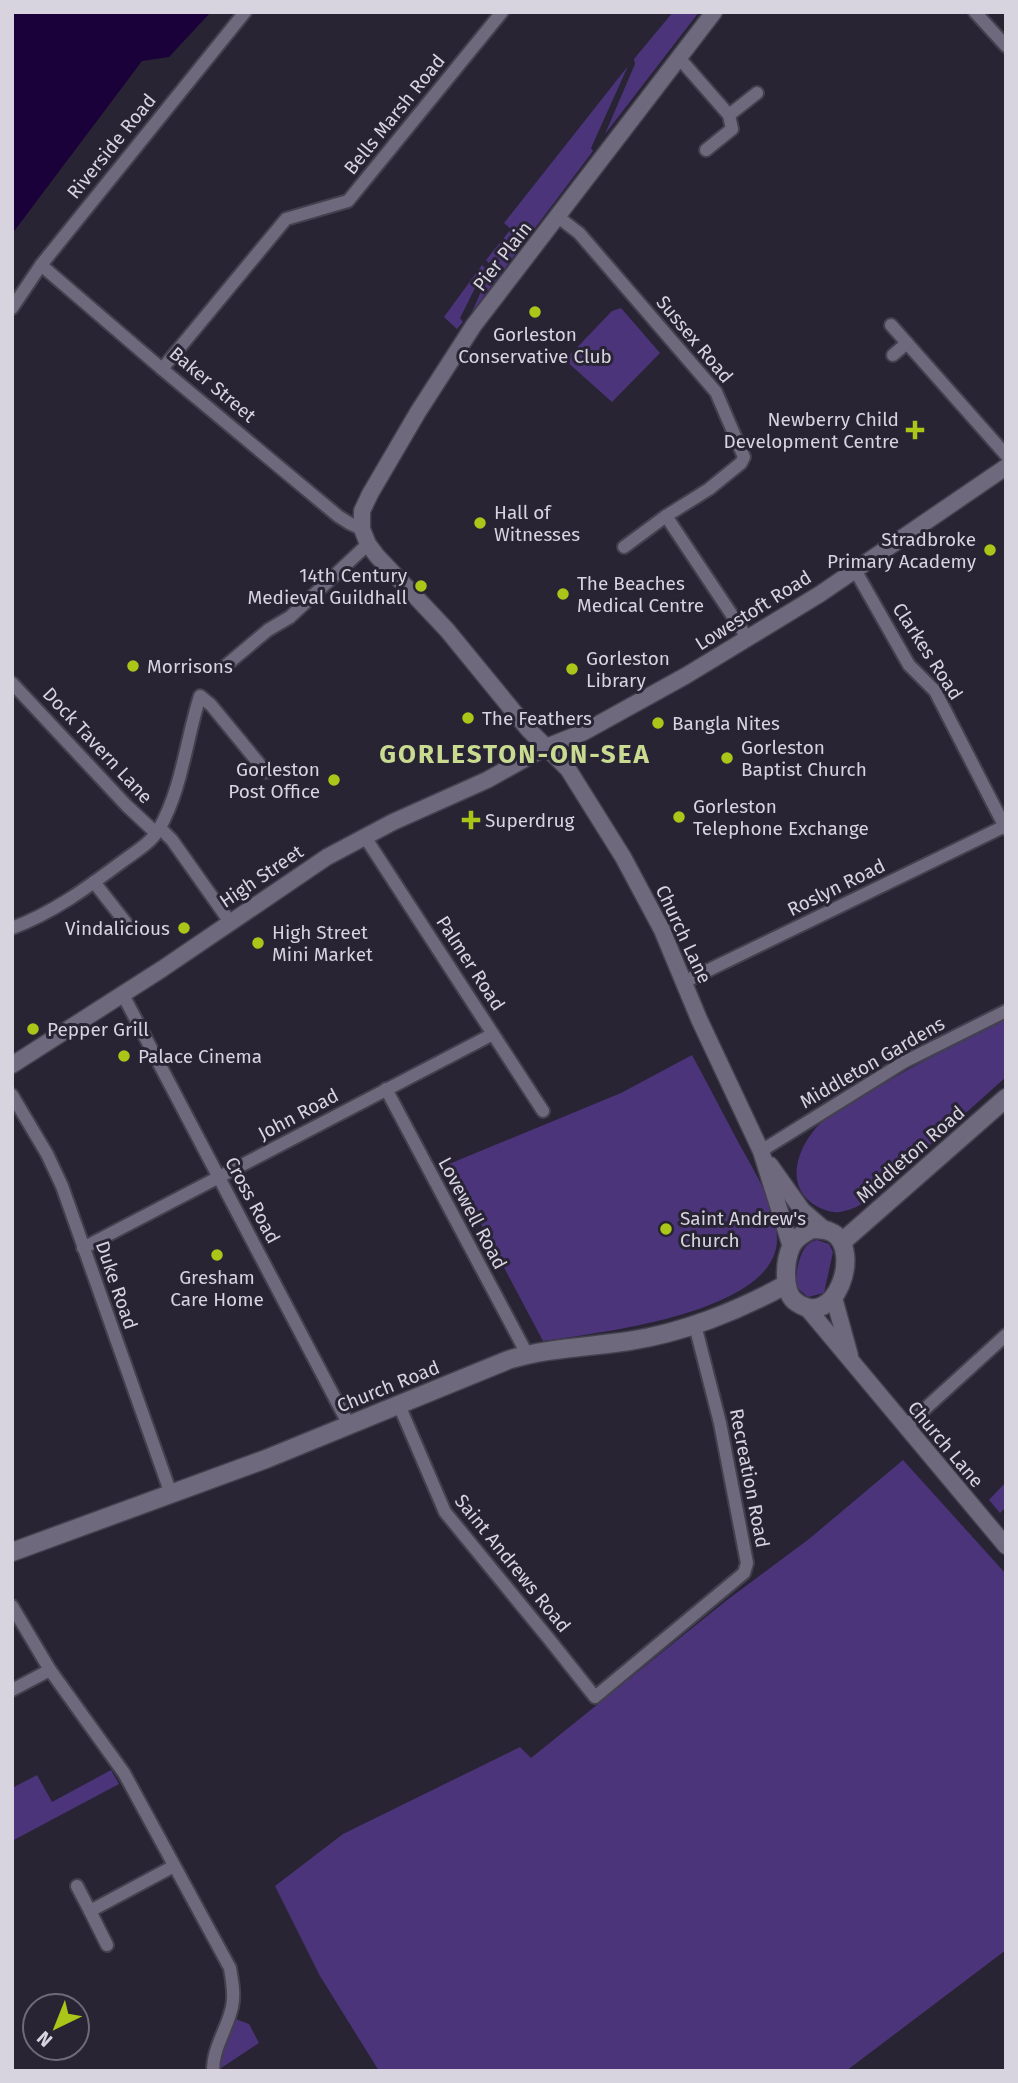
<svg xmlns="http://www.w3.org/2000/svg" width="1018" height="2083" font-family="'Fira Sans',sans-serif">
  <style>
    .green { fill: #4b3479 }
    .water { fill: #1a013a }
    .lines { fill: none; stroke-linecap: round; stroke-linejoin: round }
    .minor-casing { stroke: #44414e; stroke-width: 16 }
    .tertiary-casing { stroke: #44414e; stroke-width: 19 }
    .secondary-casing { stroke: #44414e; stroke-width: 21 }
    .minor { stroke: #6e697d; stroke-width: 12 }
    .tertiary { stroke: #6e697d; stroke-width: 16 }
    .secondary { stroke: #6e697d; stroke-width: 18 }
    .poi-dot { fill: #aac719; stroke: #282434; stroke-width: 2.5 }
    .labels { text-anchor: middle; stroke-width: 6; stroke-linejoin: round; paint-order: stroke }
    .street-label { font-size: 19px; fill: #d7d4df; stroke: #282434 }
    .poi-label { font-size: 19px; fill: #d7d4df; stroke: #282434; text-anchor: start }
    .district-label { font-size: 26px; font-weight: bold; letter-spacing: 2px; fill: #c8db90; stroke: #282434 }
  </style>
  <rect width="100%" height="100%" fill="#282434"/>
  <g class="green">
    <polygon points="673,12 699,12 605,134 635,64 634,59"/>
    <polygon points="628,66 591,148 593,151 472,312 492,266 486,260 511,229 504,223"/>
    <polygon points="482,265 485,268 460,318 463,322 457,329 444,317"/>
    <polygon points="621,308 660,353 612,402 565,360 612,311"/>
    <path d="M1006,1019V1077L884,1186C872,1197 860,1208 844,1211C834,1214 827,1211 818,1207C785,1189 795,1153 815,1129C831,1111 853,1101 873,1090C916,1064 961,1041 1006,1019Z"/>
    <path d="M692,1055C707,1083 722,1111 737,1140C753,1169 776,1204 777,1238C779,1313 597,1333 543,1341L449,1164L621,1093Z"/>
    <path d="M817,1240L829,1244L833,1252L824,1293L808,1297L795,1286C797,1270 799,1243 817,1240Z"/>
    <polygon points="903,1460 1006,1574 1006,1950 846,2071 379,2071 320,1976 275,1886 343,1834 520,1747 531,1758 727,1600 809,1539"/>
    <polygon points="1006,1482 1006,1507 1000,1513 989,1500"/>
    <polygon points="111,1770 119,1784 12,1841 12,1788 37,1775 52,1802"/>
    <polygon points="233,2018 249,2024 259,2043 218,2070 217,2057"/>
  </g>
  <polygon class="water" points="12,12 211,12 169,57 142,61 12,234"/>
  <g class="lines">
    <g class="minor-casing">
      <g id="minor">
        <polyline points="975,12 1006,46"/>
        <polyline points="680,59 729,115 732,129 706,150"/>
        <polyline points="729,115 757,93"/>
        <polyline points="558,217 579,233 716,392 744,457 741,463 709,489 666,516 748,639"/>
        <polyline points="41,265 162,369 338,516 349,523 362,529"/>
        <polyline points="12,308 41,265 245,12"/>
        <polyline points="891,325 1006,455"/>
        <polyline points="893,355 907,343"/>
        <polyline points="162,369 286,219 348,201 502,12"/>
        <polyline points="624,547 666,516"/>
        <polyline points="855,570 909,665 935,691 1006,829"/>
        <polyline points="224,667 268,630 290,617 368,544"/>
        <polyline points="12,683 127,806 156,833"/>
        <polyline points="160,828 172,840 230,922"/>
        <polyline points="365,837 543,1111"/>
        <polyline points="94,882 126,923"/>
        <path d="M12,928C53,913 88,887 123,861C135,852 151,843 159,829C182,789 186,740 200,696L211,705L266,772"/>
        <polyline points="684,982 1005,826"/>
        <polyline points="122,993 349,1425"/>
        <polyline points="386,1089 527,1354"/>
        <polyline points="12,1095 47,1154 62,1186 171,1494"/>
        <polyline points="761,1151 904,1062 1006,1011"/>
        <polyline points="83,1248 493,1034"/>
        <polyline points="399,1405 445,1512 549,1639 595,1697 744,1573 747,1563 720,1423 695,1325"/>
        <polyline points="905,1427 1006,1335"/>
        <path d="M12,1606L50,1670L124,1773L230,1968C232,1981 235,1994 232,2007C227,2030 213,2047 213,2071"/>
        <polyline points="12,1690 50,1670"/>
        <polyline points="77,1886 90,1911 174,1866"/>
        <polyline points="90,1911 107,1945"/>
      </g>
    </g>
    <g class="tertiary-casing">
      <g id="tertiary">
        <polyline points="714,12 474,325 418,412 370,494 362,511 362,529 368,544 377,556 447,630 528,729 568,769 623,857 662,930 699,1019 761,1151 791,1247"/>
        <polyline points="12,1065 162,969 327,857 393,822 487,780 546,747 584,732 687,675 820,594 1006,467"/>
        <polyline points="770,1165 802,1210 825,1230"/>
        <polyline points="834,1298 850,1356"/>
        <polyline points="807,1308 1006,1546"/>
      </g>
    </g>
    <g class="secondary-casing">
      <g id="secondary">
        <path d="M812,1229C819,1229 826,1229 833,1233C862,1250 836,1331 796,1302C782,1292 785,1261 791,1247C795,1238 804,1233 812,1229Z"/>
        <polyline points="842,1242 1006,1098"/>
        <path d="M12,1552L266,1459L508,1360C547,1348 589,1347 629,1341C682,1333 738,1311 785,1285"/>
      </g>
    </g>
    <use href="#minor" class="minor"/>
    <use href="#tertiary" class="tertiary"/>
    <use href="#secondary" class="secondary"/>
  </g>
  <g class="poi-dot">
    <circle cx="535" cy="312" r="7"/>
    <path d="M911.5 419.5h7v7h7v7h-7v7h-7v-7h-7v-7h7z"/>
    <circle cx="480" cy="523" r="7"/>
    <circle cx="990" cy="550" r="7"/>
    <circle cx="421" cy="586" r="7"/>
    <circle cx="563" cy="594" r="7"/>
    <circle cx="133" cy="666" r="7"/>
    <circle cx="572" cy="669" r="7"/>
    <circle cx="468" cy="718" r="7"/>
    <circle cx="658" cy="723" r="7"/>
    <circle cx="727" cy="758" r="7"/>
    <circle cx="334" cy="780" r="7"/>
    <circle cx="679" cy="817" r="7"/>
    <path d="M467.5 809.5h7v7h7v7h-7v7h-7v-7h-7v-7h7z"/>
    <circle cx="184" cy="928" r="7"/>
    <circle cx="258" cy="943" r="7"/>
    <circle cx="33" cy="1029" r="7"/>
    <circle cx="124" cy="1056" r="7"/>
    <circle cx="666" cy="1229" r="7"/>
    <circle cx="217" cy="1255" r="7"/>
  </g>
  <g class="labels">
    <g class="street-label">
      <text transform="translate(394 114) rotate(-51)" y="7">Bells Marsh Road</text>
      <text transform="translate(111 146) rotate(-51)" y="7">Riverside Road</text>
      <text transform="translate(502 256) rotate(-52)" y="7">Pier Plain</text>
      <text transform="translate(695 339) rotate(50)" y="7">Sussex Road</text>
      <text transform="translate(213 384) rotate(40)" y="7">Baker Street</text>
      <text transform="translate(753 610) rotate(-32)" y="7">Lowestoft Road</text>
      <text transform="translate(928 651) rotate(57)" y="7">Clarkes Road</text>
      <text transform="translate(98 745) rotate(47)" y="7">Dock Tavern Lane</text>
      <text transform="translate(261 876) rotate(-34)" y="7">High Street</text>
      <text transform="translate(836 887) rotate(-26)" y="7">Roslyn Road</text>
      <text transform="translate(684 934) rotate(65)" y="7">Church Lane</text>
      <text transform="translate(471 963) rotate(57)" y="7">Palmer Road</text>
      <text transform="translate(872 1062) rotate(-30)" y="7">Middleton Gardens</text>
      <text transform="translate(298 1114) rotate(-28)" y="7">John Road</text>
      <text transform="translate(910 1154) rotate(-41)" y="7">Middleton Road</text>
      <text transform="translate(253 1200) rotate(62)" y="7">Cross Road</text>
      <text transform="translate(473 1213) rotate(62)" y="7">Lovewell Road</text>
      <text transform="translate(117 1285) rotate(71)" y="7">Duke Road</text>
      <text transform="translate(388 1386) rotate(-22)" y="7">Church Road</text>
      <text transform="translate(946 1444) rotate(50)" y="7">Church Lane</text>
      <text transform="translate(750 1478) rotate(79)" y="7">Recreation Road</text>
      <text transform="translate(513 1563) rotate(51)" y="7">Saint Andrews Road</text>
    </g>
    <g class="poi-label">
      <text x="535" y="341" text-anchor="middle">Gorleston<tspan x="535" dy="22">Conservative Club</tspan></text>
      <text x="899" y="426" text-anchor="end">Newberry Child<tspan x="899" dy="22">Development Centre</tspan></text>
      <text x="494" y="519">Hall of<tspan x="494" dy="22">Witnesses</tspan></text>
      <text x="976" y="546" text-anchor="end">Stradbroke<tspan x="976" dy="22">Primary Academy</tspan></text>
      <text x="407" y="582" text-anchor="end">14th Century<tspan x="407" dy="22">Medieval Guildhall</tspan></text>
      <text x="577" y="590">The Beaches<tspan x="577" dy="22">Medical Centre</tspan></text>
      <text x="586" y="665">Gorleston<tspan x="586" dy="22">Library</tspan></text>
      <text x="147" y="673">Morrisons</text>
      <text x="482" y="725">The Feathers</text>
      <text x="672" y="730">Bangla Nites</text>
      <text x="741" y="754">Gorleston<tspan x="741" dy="22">Baptist Church</tspan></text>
      <text x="320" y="776" text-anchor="end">Gorleston<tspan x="320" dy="22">Post Office</tspan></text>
      <text x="693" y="813">Gorleston<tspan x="693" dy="22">Telephone Exchange</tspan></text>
      <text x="485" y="827">Superdrug</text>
      <text x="170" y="935" text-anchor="end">Vindalicious</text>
      <text x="272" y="939">High Street<tspan x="272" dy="22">Mini Market</tspan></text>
      <text x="47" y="1036">Pepper Grill</text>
      <text x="138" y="1063">Palace Cinema</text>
      <text x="680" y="1225">Saint Andrew's<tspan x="680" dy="22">Church</tspan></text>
      <text x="217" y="1284" text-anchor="middle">Gresham<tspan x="217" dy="22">Care Home</tspan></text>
    </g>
    <g class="district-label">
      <text x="515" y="763">GORLESTON-ON-SEA</text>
    </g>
  </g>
  <rect width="1018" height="2083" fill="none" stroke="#d7d4df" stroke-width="28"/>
  <g transform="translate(56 2027) rotate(223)"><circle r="33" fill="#282434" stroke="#6e6a78" stroke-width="2"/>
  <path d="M0-5L12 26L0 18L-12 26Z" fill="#aac719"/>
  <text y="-10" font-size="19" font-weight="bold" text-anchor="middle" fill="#d7d4df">N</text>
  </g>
</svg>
